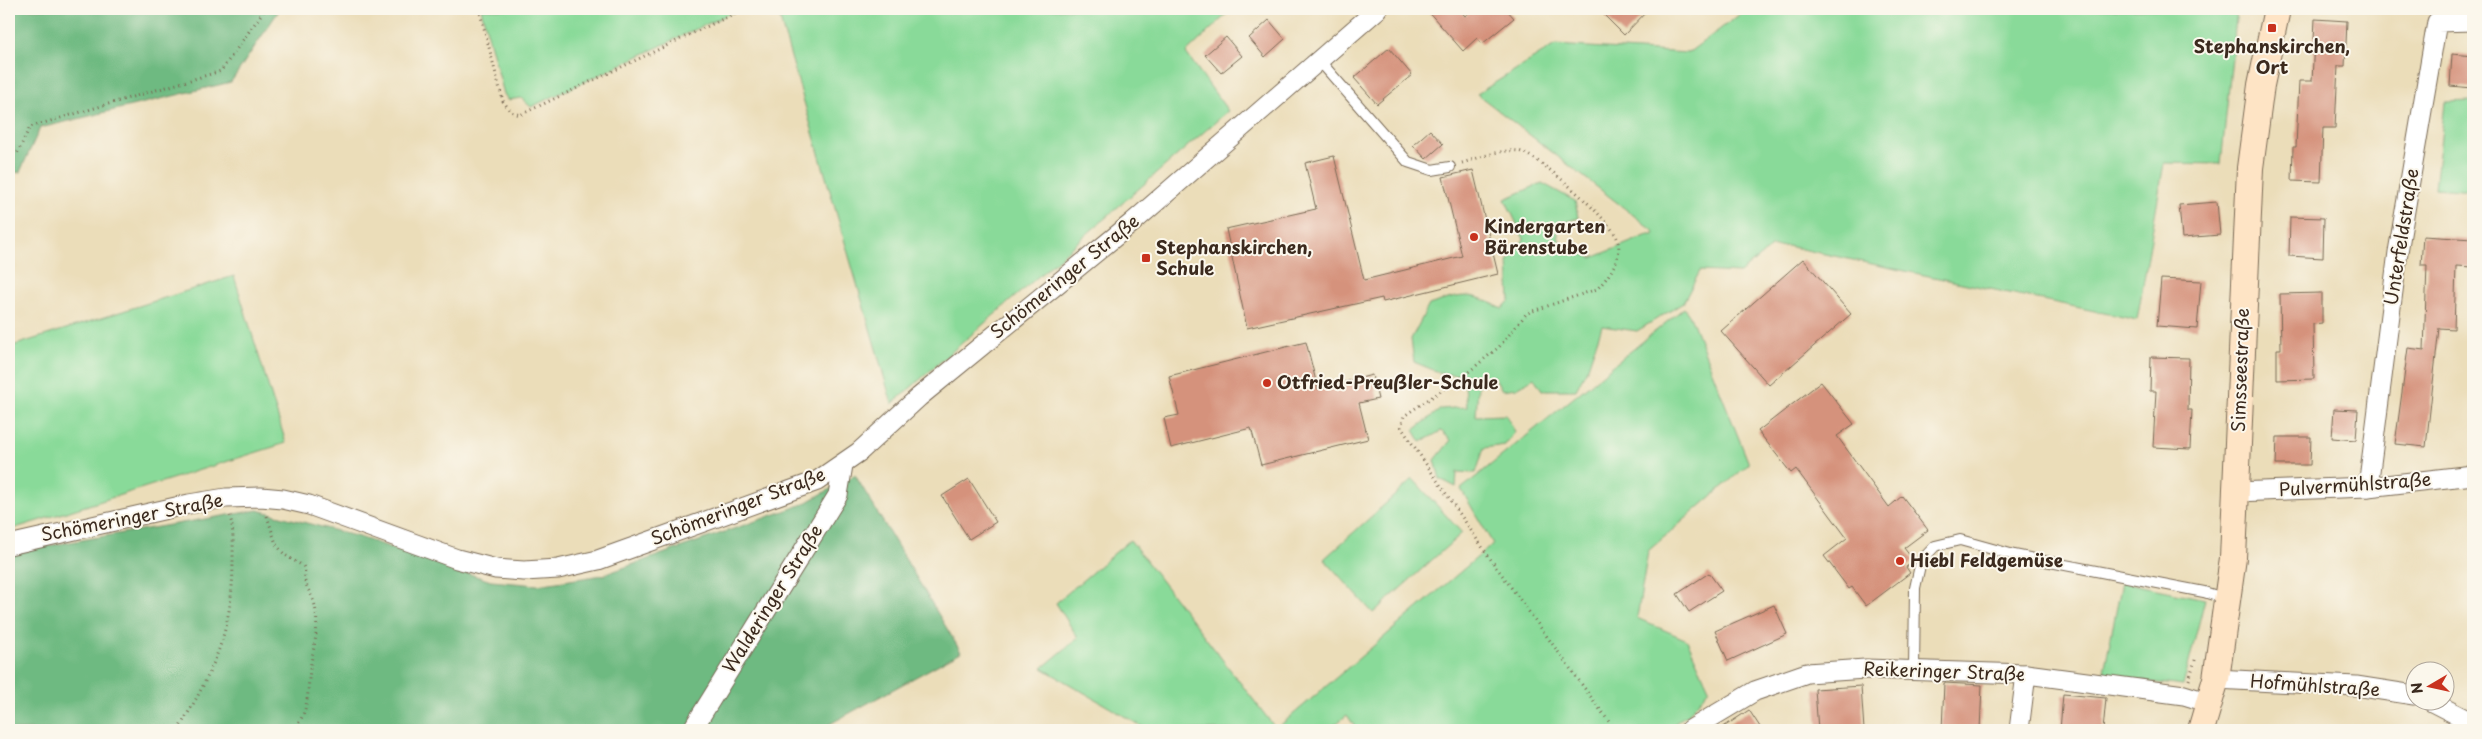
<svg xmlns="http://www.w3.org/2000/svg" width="2482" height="739" font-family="'Playpen Sans',sans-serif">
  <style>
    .green { fill: #89da99; stroke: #62825c }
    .forest { fill: #6eba81; stroke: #547250 }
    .building { fill: #d5927b }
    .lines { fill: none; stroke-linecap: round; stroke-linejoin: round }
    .lane-casing { stroke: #796954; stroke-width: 12 }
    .street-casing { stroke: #796954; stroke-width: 21 }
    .secondary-casing { stroke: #796954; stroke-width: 28 }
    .path { stroke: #796954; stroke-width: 3; stroke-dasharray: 1 4; stroke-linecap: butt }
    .lane { stroke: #fff; stroke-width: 10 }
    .street { stroke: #fff; stroke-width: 19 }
    .secondary { stroke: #fee4c5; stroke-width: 26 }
    .poi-dot { fill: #c8321e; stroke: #fbf7ec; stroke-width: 2 }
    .labels { text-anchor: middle; stroke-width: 4; stroke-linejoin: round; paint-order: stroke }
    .poi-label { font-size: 18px; font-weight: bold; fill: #3b2a1e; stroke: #fbf7ec; text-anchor: start }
    .street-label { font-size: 18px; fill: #3b2a1e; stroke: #fbf7ec }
  </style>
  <rect width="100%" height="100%" fill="#fbf7ec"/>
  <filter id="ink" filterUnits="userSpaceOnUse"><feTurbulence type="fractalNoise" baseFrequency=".02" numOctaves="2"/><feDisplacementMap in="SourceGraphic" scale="10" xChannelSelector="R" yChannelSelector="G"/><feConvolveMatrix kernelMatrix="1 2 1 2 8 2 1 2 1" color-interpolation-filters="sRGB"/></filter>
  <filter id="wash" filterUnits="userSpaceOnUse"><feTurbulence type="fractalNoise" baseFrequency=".0096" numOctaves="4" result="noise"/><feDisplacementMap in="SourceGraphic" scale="20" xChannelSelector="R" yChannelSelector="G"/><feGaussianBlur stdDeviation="1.12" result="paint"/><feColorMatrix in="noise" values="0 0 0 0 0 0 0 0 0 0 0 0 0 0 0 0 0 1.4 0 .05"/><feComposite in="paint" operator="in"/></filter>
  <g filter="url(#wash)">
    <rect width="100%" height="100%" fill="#ebddb9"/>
    <g class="green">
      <polygon points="481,9 739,9 531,107 521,98 508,100 504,94"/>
      <polygon points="777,9 1232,9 1186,53 1228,111 892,404"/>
      <path d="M1747,9H2237L2221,164L2164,163L2137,320L1787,246L1771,247L1740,273L1700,271L1683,303L1637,331L1602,326L1588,367L1576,390H1542L1534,378L1517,388L1502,390L1494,376L1478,385L1476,416L1506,415L1515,432L1505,445L1484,448L1476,473L1457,472L1456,487L1440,479L1435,460L1451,440L1441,431L1421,442L1414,430L1441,409L1467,407L1465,386L1479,376L1443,374L1414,362L1411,339L1429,305C1461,294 1472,291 1502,309L1510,300L1508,262L1524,239L1505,199L1542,183L1575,201L1578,218L1556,225L1560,244L1592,258L1648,235H1654L1655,232L1477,94L1555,45L1688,53Z"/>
      <polygon points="2473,101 2473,191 2435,188 2445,102"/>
      <polygon points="234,276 286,443 9,530 9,347"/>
      <polygon points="1684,308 1691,318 1749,464 1648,551 1637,618 1687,640 1709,689 1689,713 1666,730 1357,730 1347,715 1328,730 1148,730 1042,668 1078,638 1056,603 1130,540 1276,729 1493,544 1461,489"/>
      <polygon points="1413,479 1462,533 1373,613 1324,559"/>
      <polygon points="2122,582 2205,599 2183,686 2103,676"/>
    </g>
    <g class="forest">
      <polygon points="9,9 280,9 231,82 40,128 20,172 9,174"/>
      <polygon points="855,475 961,652 819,730 9,730 9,556 35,548 258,510 359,537 491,581 537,585 603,575 804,504"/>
    </g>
    <g id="blocks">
      <g class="building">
        <polygon points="1426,9 1459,9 1465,16 1474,9 1506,9 1514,18 1482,44 1477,38 1463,51"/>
        <polygon points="1598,9 1649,9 1624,35"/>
        <polygon points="2315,19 2347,21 2345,66 2338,66 2335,128 2323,128 2321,182 2292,181 2293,147 2296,147 2299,81 2312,81"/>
        <polygon points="1269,20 1285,39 1265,57 1249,38"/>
        <polygon points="1226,37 1242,56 1221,73 1205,55"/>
        <polygon points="1389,48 1412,75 1377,104 1354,78"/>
        <polygon points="2452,54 2473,56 2473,88 2450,86"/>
        <polygon points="1430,130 1443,144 1426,159 1413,145"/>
        <polygon points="1334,156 1364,280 1462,256 1443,177 1473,170 1498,274 1383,302 1382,298 1247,328 1226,229 1316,209 1305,163"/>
        <polygon points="2217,202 2220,235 2182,238 2179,205"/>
        <polygon points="2290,217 2324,218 2323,258 2289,256"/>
        <polygon points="2423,236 2473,239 2473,267 2456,266 2454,329 2439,328 2426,447 2395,444 2408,348 2424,350 2427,265 2421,265"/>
        <polygon points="1803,259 1851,314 1769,385 1721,331"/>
        <polygon points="2161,279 2201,281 2197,329 2157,326"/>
        <polygon points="2322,293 2322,323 2313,324 2314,379 2277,380 2277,349 2281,349 2280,294"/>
        <polygon points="1306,342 1318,389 1372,375 1378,399 1359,403 1368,439 1261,465 1251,428 1171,448 1164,418 1179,415 1169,376"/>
        <polygon points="2151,357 2189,358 2188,410 2192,410 2190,449 2153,447 2156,391 2150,391"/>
        <polygon points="1821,382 1854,424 1837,436 1889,507 1902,496 1928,530 1904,548 1914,561 1906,567 1910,573 1866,606 1852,587 1849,589 1824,556 1847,538 1796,469 1791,473 1758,431"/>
        <polygon points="2334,409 2358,410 2356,440 2332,438"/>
        <polygon points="2277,437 2311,437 2310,465 2276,465"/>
        <polygon points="969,479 996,522 969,539 942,496"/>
        <polygon points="1709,573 1722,591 1689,612 1677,594"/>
        <polygon points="1774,605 1787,634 1728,661 1715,631"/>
        <polygon points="1944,683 1982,685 1980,730 1942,730"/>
        <polygon points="1861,686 1864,730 1818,730 1815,689"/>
        <polygon points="2063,694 2106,698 2103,730 2060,730"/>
        <polygon points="1749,710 1762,730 1719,730"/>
      </g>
    </g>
  </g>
  <g filter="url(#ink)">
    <use href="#blocks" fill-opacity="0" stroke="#796954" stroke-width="1"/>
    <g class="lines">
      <g class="lane-casing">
        <g id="lane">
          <polyline points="1318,59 1408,162 1432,170 1450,167"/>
          <polyline points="1914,670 1915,588 1921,561 1935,546 1960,540 2014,555 2204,592 2226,599"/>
        </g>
      </g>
      <g class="street-casing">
        <g id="street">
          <polyline points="2368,487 2398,252 2437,22 2473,21"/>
          <polyline points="2236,492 2368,487 2473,475"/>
          <polyline points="9,545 189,504 226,498 261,497 283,499 309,505 457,559 496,569 524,571 558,569 598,560 817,481 859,452 919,397 1133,222 1378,9"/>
          <polyline points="2216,679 2356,686 2414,695"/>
          <polyline points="2432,702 2473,723"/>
          <polyline points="692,730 838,495 843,465"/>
          <polyline points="1690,730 1755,691 1807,673 1865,669 2026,674 2184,695 2210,703"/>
          <polyline points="2019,730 2026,674"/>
        </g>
      </g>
      <g class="secondary-casing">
        <polyline id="secondary" points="2201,730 2216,679 2233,558 2250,168 2261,85 2277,9"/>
      </g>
      <g class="path">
        <polyline points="479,9 503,101 511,112 520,115 744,9"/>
        <polyline points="9,157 17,154 30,127 221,71 265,9"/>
        <path d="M1462,163C1479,158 1500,149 1518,151C1538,154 1609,219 1617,238C1624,256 1609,277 1597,289L1527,313L1499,347L1466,374L1404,416L1401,427L1489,557L1615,730"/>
        <path d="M267,516L276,544L285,555L303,566C306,571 304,575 305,581C307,589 313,597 315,606C320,631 313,646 310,670C307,692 310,714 292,730"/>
        <polyline points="2189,680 2196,657"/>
        <path d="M178,730C213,672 233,631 233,561C233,546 234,531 230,516"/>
        <polyline points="2176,730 2179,724"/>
      </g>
      <use href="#lane" class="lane"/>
      <use href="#street" class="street"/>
      <use href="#secondary" class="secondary"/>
    </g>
  </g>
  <g class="poi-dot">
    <rect x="2267" y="23" width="10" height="10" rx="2.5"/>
    <circle cx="1474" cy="237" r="5"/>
    <rect x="1141" y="253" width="10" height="10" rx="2.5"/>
    <circle cx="1267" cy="383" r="5"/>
    <circle cx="1900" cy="561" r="5"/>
  </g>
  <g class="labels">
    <g class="poi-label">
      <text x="2272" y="53" text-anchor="middle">Stephanskirchen,<tspan x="2272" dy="21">Ort</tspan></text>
      <text x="1484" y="233">Kindergarten<tspan x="1484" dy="21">Bärenstube</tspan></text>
      <text x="1156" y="254">Stephanskirchen,<tspan x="1156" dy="21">Schule</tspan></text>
      <text x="1277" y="389">Otfried-Preußler-Schule</text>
      <text x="1910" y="567">Hiebl Feldgemüse</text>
    </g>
    <g class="street-label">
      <text transform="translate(2402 237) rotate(-81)" y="6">Unterfeldstraße</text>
      <text transform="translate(1065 277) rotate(-39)" y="6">Schömeringer Straße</text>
      <text transform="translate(2241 370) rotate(-88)" y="6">Simsseestraße</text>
      <text transform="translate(2355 485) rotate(-4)" y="6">Pulvermühlstraße</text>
      <text transform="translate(738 507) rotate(-21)" y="6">Schömeringer Straße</text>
      <text transform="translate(132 518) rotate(-11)" y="6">Schömeringer Straße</text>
      <text transform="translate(773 599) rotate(-58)" y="6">Walderinger Straße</text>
      <text transform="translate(1944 672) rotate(2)" y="6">Reikeringer Straße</text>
      <text transform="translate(2315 686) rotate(4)" y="6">Hofmühlstraße</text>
    </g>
  </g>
  <rect width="2482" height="739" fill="none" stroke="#fbf7ec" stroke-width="30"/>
  <g transform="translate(2430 686) rotate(261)"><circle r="24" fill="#fbf7ec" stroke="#aea59a"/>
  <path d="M0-4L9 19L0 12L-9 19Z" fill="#c8321e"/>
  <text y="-8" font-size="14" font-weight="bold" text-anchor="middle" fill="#3b2a1e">N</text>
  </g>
</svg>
